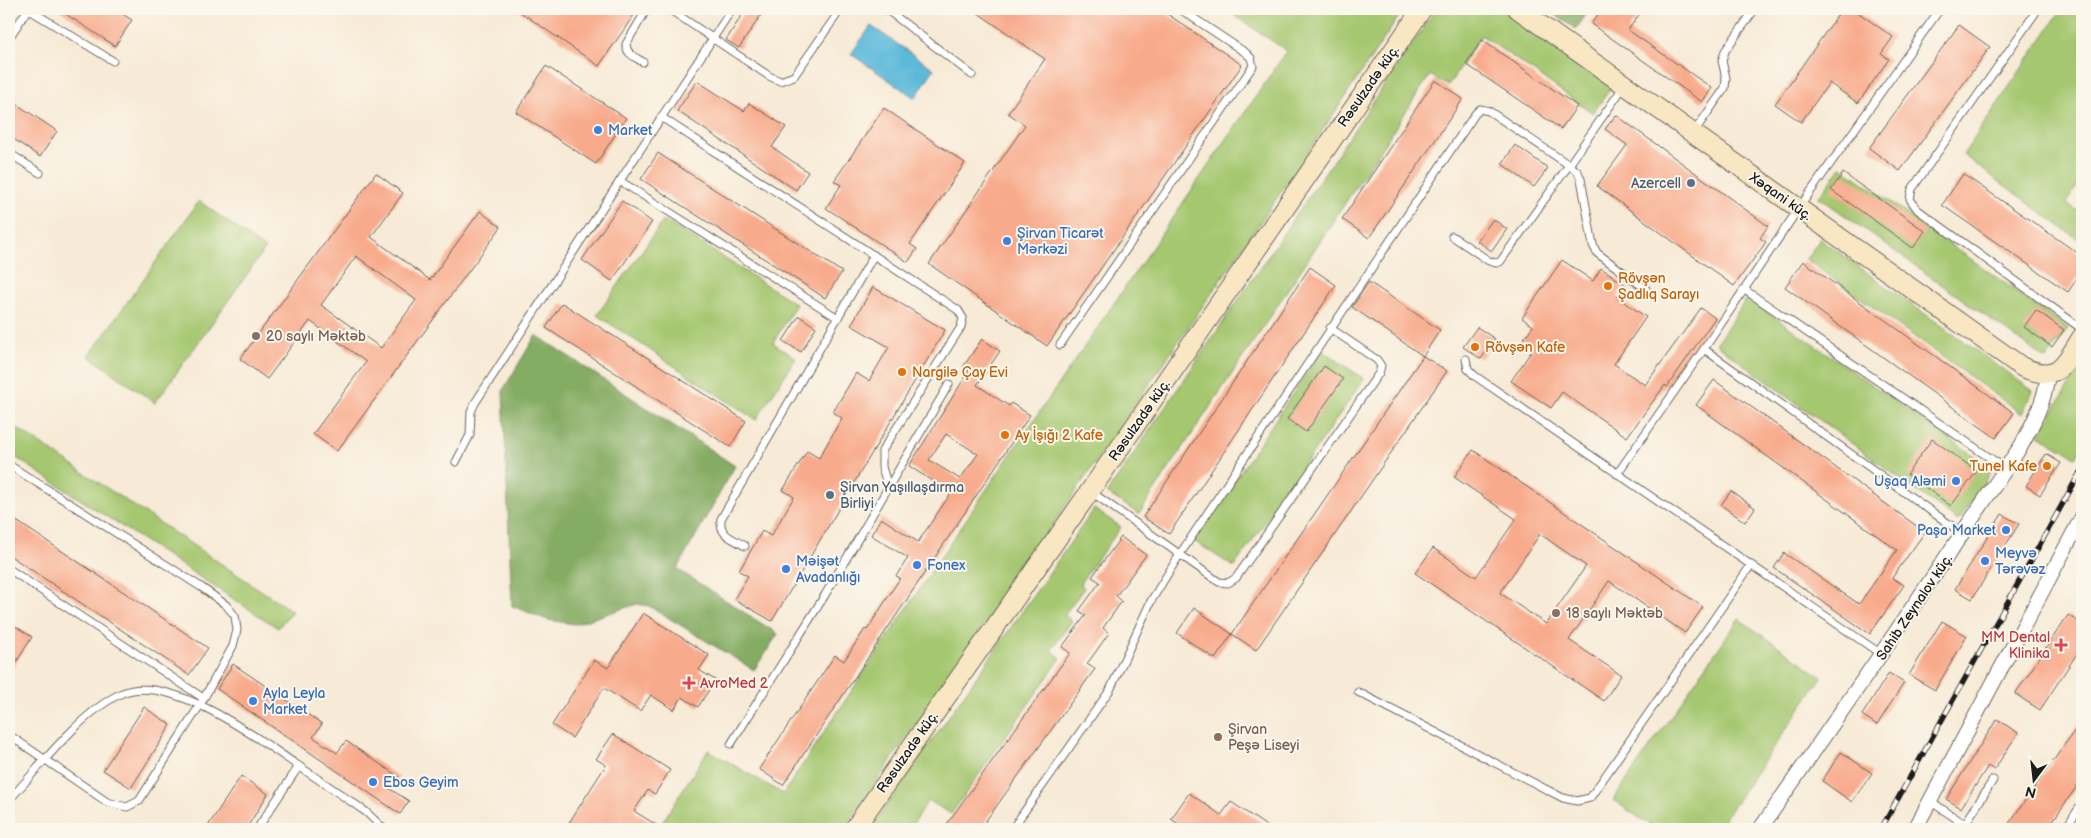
<svg xmlns="http://www.w3.org/2000/svg" width="2091" height="838" font-family="'Balsamiq Sans',sans-serif">
  <style>
    .green { fill: #a5c770; stroke: #607246 }
    .forest { fill: #84ac62; stroke: #50643f }
    .water { fill: #5cb9da; stroke: #3c6a7b }
    .building { fill: #f8ab8c; fill-rule: evenodd }
    .lines { fill: none; stroke-linecap: round; stroke-linejoin: round }
    .lane-casing { stroke: #69645d; stroke-width: 9 }
    .street-casing { stroke: #69645d; stroke-width: 16 }
    .secondary-casing { stroke: #69645d; stroke-width: 21 }
    .lane { stroke: #fff; stroke-width: 7 }
    .street { stroke: #fff; stroke-width: 14 }
    .secondary { stroke: #f9e7c3; stroke-width: 19 }
    .rail-casing { stroke: #1c1c1c; stroke-width: 5.5 }
    .rail { stroke: #fbf7ec; stroke-width: 4; stroke-dasharray: 11; stroke-linecap: butt }
    .shop-dot { fill: #3f7fe0; stroke: #fbf7ec; stroke-width: 2 }
    .service-dot { fill: #5c6f8a; stroke: #fbf7ec; stroke-width: 2 }
    .food-dot { fill: #e8710a; stroke: #fbf7ec; stroke-width: 2 }
    .education-dot { fill: #8d6e63; stroke: #fbf7ec; stroke-width: 2 }
    .health-dot { fill: #e0444e; stroke: #fbf7ec; stroke-width: 2 }
    .labels { text-anchor: middle; stroke-width: 4; stroke-linejoin: round; paint-order: stroke }
    .street-label { font-size: 14px; fill: #1c1c1c; stroke: #fbf7ec }
    .shop-label { font-size: 14px; fill: #366cbe; stroke: #fbf7ec; text-anchor: start }
    .service-label { font-size: 14px; fill: #4e5e75; stroke: #fbf7ec; text-anchor: end }
    .food-label { font-size: 14px; fill: #c56008; stroke: #fbf7ec; text-anchor: start }
    .education-label { font-size: 14px; fill: #785e54; stroke: #fbf7ec; text-anchor: start }
    .health-label { font-size: 14px; fill: #be3a42; stroke: #fbf7ec; text-anchor: end }
  </style>
  <rect width="100%" height="100%" fill="#fbf7ec"/>
  <filter id="ink" filterUnits="userSpaceOnUse"><feTurbulence type="fractalNoise" baseFrequency=".02" numOctaves="2"/><feDisplacementMap in="SourceGraphic" scale="10" xChannelSelector="R" yChannelSelector="G"/><feConvolveMatrix kernelMatrix="1 2 1 2 8 2 1 2 1" color-interpolation-filters="sRGB"/></filter>
  <filter id="wash" filterUnits="userSpaceOnUse"><feTurbulence type="fractalNoise" baseFrequency=".0096" numOctaves="4" result="noise"/><feDisplacementMap in="SourceGraphic" scale="20" xChannelSelector="R" yChannelSelector="G"/><feGaussianBlur stdDeviation="1.12" result="paint"/><feColorMatrix in="noise" values="0 0 0 0 0 0 0 0 0 0 0 0 0 0 0 0 0 1.4 0 .05"/><feComposite in="paint" operator="in"/></filter>
  <g filter="url(#wash)">
    <rect width="100%" height="100%" fill="#f7ead6"/>
    <g class="green">
      <polygon points="1225,9 1404,9 1294,173 844,829 658,829 708,750 783,794 969,515 1287,51"/>
      <polygon points="1436,9 1501,9 1612,86 1593,113 1481,35 1448,86 1430,75 1139,514 1107,493"/>
      <polygon points="2062,9 2082,9 2082,179 2066,203 2082,214 2082,242 1963,155"/>
      <polygon points="1841,167 2068,328 2046,359 1819,197"/>
      <polygon points="199,201 265,249 155,403 89,356"/>
      <polygon points="664,220 796,304 773,343 796,358 756,420 597,315"/>
      <polygon points="1820,239 2033,391 2022,414 1806,259"/>
      <polygon points="1747,298 1993,469 1958,521 1716,344"/>
      <polygon points="1322,350 1364,379 1234,567 1194,541"/>
      <polygon points="2082,364 2082,446 2076,457 2039,435"/>
      <polygon points="9,423 292,611 278,628 9,453"/>
      <polygon points="1094,509 1121,527 1080,583 1084,588 1064,615 1072,621 1051,650 1061,658 951,814 928,800 910,829 870,829"/>
      <polygon points="1739,619 1822,677 1717,829 1656,829 1613,800"/>
    </g>
    <g class="forest">
      <polygon points="1546,9 1590,9 1576,29"/>
      <polygon points="536,335 735,466 677,569 778,634 754,670 649,606 637,604 575,624 548,620 512,606 503,390"/>
    </g>
    <polygon class="water" points="871,26 934,69 915,98 851,54"/>
    <g id="blocks">
      <g class="building">
        <polygon points="58,9 114,9 132,20 115,46"/>
        <polygon points="516,9 638,9 599,66"/>
        <polygon points="746,9 765,9 739,48 726,40"/>
        <polygon points="972,9 1160,9 1242,65 1047,346 929,264 1025,125 1008,113 1045,59"/>
        <polygon points="1602,9 1643,9 1628,30 1712,88 1702,102 1591,24"/>
        <polygon points="1842,9 1853,9 1893,37 1881,54 1889,59 1858,103 1829,83 1801,122 1775,104"/>
        <polygon points="1959,25 1990,47 1900,171 1869,148"/>
        <polygon points="1482,40 1577,106 1561,129 1466,64"/>
        <polygon points="546,66 626,118 596,164 516,112"/>
        <polygon points="1435,80 1463,99 1369,238 1342,219"/>
        <polygon points="697,81 744,111 749,103 786,127 772,147 808,172 796,190 677,111"/>
        <polygon points="9,99 57,131 40,157 9,136"/>
        <polygon points="884,108 965,163 910,244 917,249 908,262 826,208 841,185 834,181"/>
        <polygon points="1616,115 1768,226 1760,238 1766,242 1734,286 1597,186 1627,145 1605,129"/>
        <polygon points="1515,145 1548,168 1534,187 1502,164"/>
        <polygon points="658,153 842,272 825,298 641,179"/>
        <path d="M376,173L403,193L371,237L430,280L480,211L501,227L337,451L313,434L366,362L310,321L267,379L240,359ZM356,256L416,300L381,348L321,305Z"/>
        <polygon points="1843,173 1925,231 1913,248 1831,190"/>
        <polygon points="1963,174 2082,256 2082,271 2068,292 1942,205"/>
        <polygon points="622,201 652,222 612,281 582,260"/>
        <polygon points="1493,219 1507,229 1492,251 1477,241"/>
        <polygon points="1562,260 1593,281 1601,268 1626,285 1617,297 1646,317 1614,364 1645,385 1701,308 1715,318 1667,387 1665,385 1627,437 1562,392 1551,408 1511,381 1533,349 1522,341 1533,326 1522,318"/>
        <polygon points="1803,261 2014,413 1996,438 1785,287"/>
        <polygon points="1310,267 1336,285 1169,534 1143,517"/>
        <polygon points="1369,282 1440,330 1423,356 1352,307"/>
        <polygon points="873,287 945,330 772,621 734,599 748,576 739,571 762,531 771,536 794,497 783,490 807,451 819,458 842,418 833,412 856,373 869,381 889,347 851,325"/>
        <polygon points="562,303 746,421 730,447 546,328"/>
        <polygon points="2036,310 2064,330 2052,347 2024,327"/>
        <polygon points="799,316 816,327 801,352 783,341"/>
        <polygon points="1477,327 1495,339 1481,359 1463,347"/>
        <path d="M982,339L1000,351L977,385L1009,406L1011,403L1030,415L783,785L759,769L835,655L844,661L865,629L867,630L900,578L896,576L908,558L871,535L881,518L918,542L951,493L909,466L969,371L963,367ZM946,434L978,454L960,479L929,460Z"/>
        <polygon points="1423,356 1447,371 1256,650 1232,634"/>
        <polygon points="1324,366 1343,379 1306,432 1287,419"/>
        <polygon points="1714,380 1925,532 1892,578 1904,585 1870,634 1774,568 1784,553 1859,604 1897,550 1696,405"/>
        <polygon points="1932,439 1977,471 1951,506 1907,474"/>
        <path d="M1473,450L1703,607L1685,633L1609,581L1569,640L1621,675L1604,701L1415,573L1433,548L1476,577L1516,519L1454,477ZM1540,534L1586,566L1546,624L1500,593Z"/>
        <polygon points="2046,454 2061,463 2040,495 2026,486"/>
        <polygon points="1731,491 1755,508 1745,522 1721,505"/>
        <polygon points="2002,514 2019,524 1972,599 1955,589"/>
        <polygon points="9,516 208,648 189,675 9,555"/>
        <polygon points="1121,537 1146,555 1116,596 1122,601 1103,628 1109,633 1087,664 1095,669 980,829 943,829 1070,653 1062,647 1086,615 1079,611 1100,582 1092,577"/>
        <polygon points="1194,608 1232,634 1215,659 1177,633"/>
        <polygon points="643,613 709,655 699,670 715,680 698,707 682,697 674,710 651,695 640,711 604,688 572,738 552,725 594,660 608,668"/>
        <polygon points="2068,615 2082,624 2082,646 2040,710 2015,694"/>
        <polygon points="1942,621 1967,636 1935,690 1909,675"/>
        <polygon points="9,622 32,637 9,674"/>
        <polygon points="233,664 322,724 313,737 337,753 346,741 399,777 390,789 409,801 400,814 217,689"/>
        <polygon points="1889,673 1904,683 1877,725 1862,715"/>
        <polygon points="144,707 171,725 131,788 103,770"/>
        <polygon points="1997,719 2018,733 1994,770 1988,766 1961,808 1946,799"/>
        <polygon points="2082,720 2082,779 2047,829 2005,829"/>
        <polygon points="613,734 670,770 655,794 648,790 634,811 663,829 565,829 606,765 596,759"/>
        <polygon points="1841,752 1872,773 1852,802 1822,781"/>
        <polygon points="241,776 268,794 246,829 206,829"/>
        <polygon points="1189,793 1221,815 1231,802 1271,829 1186,829 1171,819"/>
      </g>
    </g>
  </g>
  <g filter="url(#ink)">
    <use href="#blocks" fill-opacity="0" stroke="#69645d" stroke-width="1"/>
    <g class="lines">
      <g class="lane-casing">
        <g id="lane">
          <polyline points="28,9 113,61"/>
          <polyline points="669,9 769,76 780,81 794,76 841,9"/>
          <polyline points="886,9 972,75"/>
          <polyline points="2038,9 1912,189 1910,199 1918,210 2082,329"/>
          <polyline points="9,38 28,9"/>
          <path d="M643,62C635,57 626,54 626,44L647,9"/>
          <polyline points="661,117 958,310 963,318 961,327 882,451 882,467 888,487"/>
          <polyline points="1694,132 1725,88 1726,78 1722,61 1725,51 1755,9"/>
          <polyline points="9,153 40,173"/>
          <polyline points="620,181 838,318"/>
          <polyline points="1452,236 1489,261 1496,263 1500,262 1569,165 1578,172 1581,179 1593,245 1597,253 1646,289"/>
          <polyline points="1745,290 2006,469"/>
          <polyline points="1060,345 1253,66 1251,58 1246,53 1180,9"/>
          <polyline points="1704,349 1963,534"/>
          <polyline points="1466,359 1468,369 1475,376 1881,654"/>
          <polyline points="456,462 470,435 471,412 475,403 732,9"/>
          <polyline points="9,465 201,587 226,605 235,616 237,630 233,646 200,705 139,801 127,807 107,802 9,735"/>
          <polyline points="1617,474 1704,349 1799,208 1940,9"/>
          <polyline points="1090,491 1219,582 1228,583 1236,578 1379,373 1381,366 1377,360 1330,328"/>
          <path d="M745,546C733,538 719,536 721,519L874,255"/>
          <polyline points="9,569 203,698"/>
          <polyline points="1358,692 1563,798 1577,801 1590,798 1751,565"/>
          <polyline points="731,744 825,595 949,384"/>
          <path d="M9,800C40,767 79,714 120,694C167,671 256,737 294,763C318,779 342,795 366,812L384,829"/>
          <polyline points="1930,801 1972,829"/>
          <polyline points="1965,824 1993,780"/>
          <polyline points="257,829 299,766"/>
          <polyline points="1012,829 1110,690 1151,601 1180,554 1475,114 1480,109 1489,111 1569,165 1624,86"/>
          <polyline points="2065,829 2082,804"/>
        </g>
      </g>
      <g class="street-casing">
        <g id="street">
          <path d="M1760,829L1881,654L2021,446C2034,422 2045,401 2048,374"/>
          <polyline points="1915,829 2082,517"/>
        </g>
      </g>
      <g class="secondary-casing">
        <g id="secondary">
          <path d="M1518,9L2022,367C2059,383 2064,365 2082,337"/>
          <polyline points="854,829 1090,491 1422,9"/>
        </g>
      </g>
      <use href="#lane" class="lane"/>
      <use href="#street" class="street"/>
      <use href="#secondary" class="secondary"/>
      <g class="rail-casing">
        <polyline id="rail" points="1881,829 2082,469"/>
      </g>
      <use href="#rail" class="rail"/>
    </g>
  </g>
  <g class="shop-dot">
    <circle cx="598" cy="130" r="5"/>
    <circle cx="1007" cy="241" r="5"/>
    <circle cx="1956" cy="481" r="5"/>
    <circle cx="2006" cy="530" r="5"/>
    <circle cx="1985" cy="561" r="5"/>
    <circle cx="917" cy="565" r="5"/>
    <circle cx="786" cy="569" r="5"/>
    <circle cx="253" cy="701" r="5"/>
    <circle cx="373" cy="782" r="5"/>
  </g>
  <g class="service-dot">
    <circle cx="1691" cy="183" r="5"/>
    <circle cx="830" cy="495" r="5"/>
  </g>
  <g class="food-dot">
    <circle cx="1608" cy="286" r="5"/>
    <circle cx="1475" cy="347" r="5"/>
    <circle cx="902" cy="372" r="5"/>
    <circle cx="1005" cy="435" r="5"/>
    <circle cx="2047" cy="466" r="5"/>
  </g>
  <g class="education-dot">
    <circle cx="256" cy="336" r="5"/>
    <circle cx="1556" cy="613" r="5"/>
    <circle cx="1218" cy="737" r="5"/>
  </g>
  <g class="health-dot">
    <path d="M2058.5 637.5h5v5h5v5h-5v5h-5v-5h-5v-5h5z"/>
    <path d="M686.5 675.5h5v5h5v5h-5v5h-5v-5h-5v-5h5z"/>
  </g>
  <g class="labels">
    <g class="street-label">
      <text transform="translate(1368 86) rotate(-55)" y="5">Rəsulzadə küç.</text>
      <text transform="translate(1781 196) rotate(35)" y="5">Xəqani küç.</text>
      <text transform="translate(1139 420) rotate(-55)" y="5">Rəsulzadə küç.</text>
      <text transform="translate(1914 607) rotate(-56)" y="5">Sahib Zeynalov küç.</text>
      <text transform="translate(907 752) rotate(-55)" y="5">Rəsulzadə küç.</text>
    </g>
    <g class="shop-label">
      <text x="608" y="135">Market</text>
      <text x="1017" y="238">Şirvan Ticarət<tspan x="1017" dy="16">Mərkəzi</tspan></text>
      <text x="1946" y="486" text-anchor="end">Uşaq Aləmi</text>
      <text x="1996" y="535" text-anchor="end">Paşa Market</text>
      <text x="1995" y="558">Meyvə<tspan x="1995" dy="16">Tərəvəz</tspan></text>
      <text x="796" y="566">Məişət<tspan x="796" dy="16">Avadanlığı</tspan></text>
      <text x="927" y="570">Fonex</text>
      <text x="263" y="698">Ayla Leyla<tspan x="263" dy="16">Market</tspan></text>
      <text x="383" y="787">Ebos Geyim</text>
    </g>
    <g class="service-label">
      <text x="1681" y="188">Azercell</text>
      <text x="840" y="492" text-anchor="start">Şirvan Yaşıllaşdırma<tspan x="840" dy="16">Birliyi</tspan></text>
    </g>
    <g class="food-label">
      <text x="1618" y="283">Rövşən<tspan x="1618" dy="16">Şadlıq Sarayı</tspan></text>
      <text x="1485" y="352">Rövşən Kafe</text>
      <text x="912" y="377">Nargilə Çay Evi</text>
      <text x="1015" y="440">Ay İşığı 2 Kafe</text>
      <text x="2037" y="471" text-anchor="end">Tunel Kafe</text>
    </g>
    <g class="education-label">
      <text x="266" y="341">20 saylı Məktəb</text>
      <text x="1566" y="618">18 saylı Məktəb</text>
      <text x="1228" y="734">Şirvan<tspan x="1228" dy="16">Peşə Liseyi</tspan></text>
    </g>
    <g class="health-label">
      <text x="2050" y="642">MM Dental<tspan x="2050" dy="16">Klinika</tspan></text>
      <text x="700" y="688" text-anchor="start">AvroMed 2</text>
    </g>
  </g>
  <rect width="2091" height="838" fill="none" stroke="#fbf7ec" stroke-width="30"/>
  <g transform="translate(2034 780) rotate(195)" stroke="#fbf7ec" stroke-width="4" paint-order="stroke">
  <path d="M0-4L9 19L0 12L-9 19Z" fill="#1c1c1c"/>
  <text y="-8" font-size="14" font-weight="bold" text-anchor="middle" fill="#1c1c1c">N</text>
  </g>
</svg>
